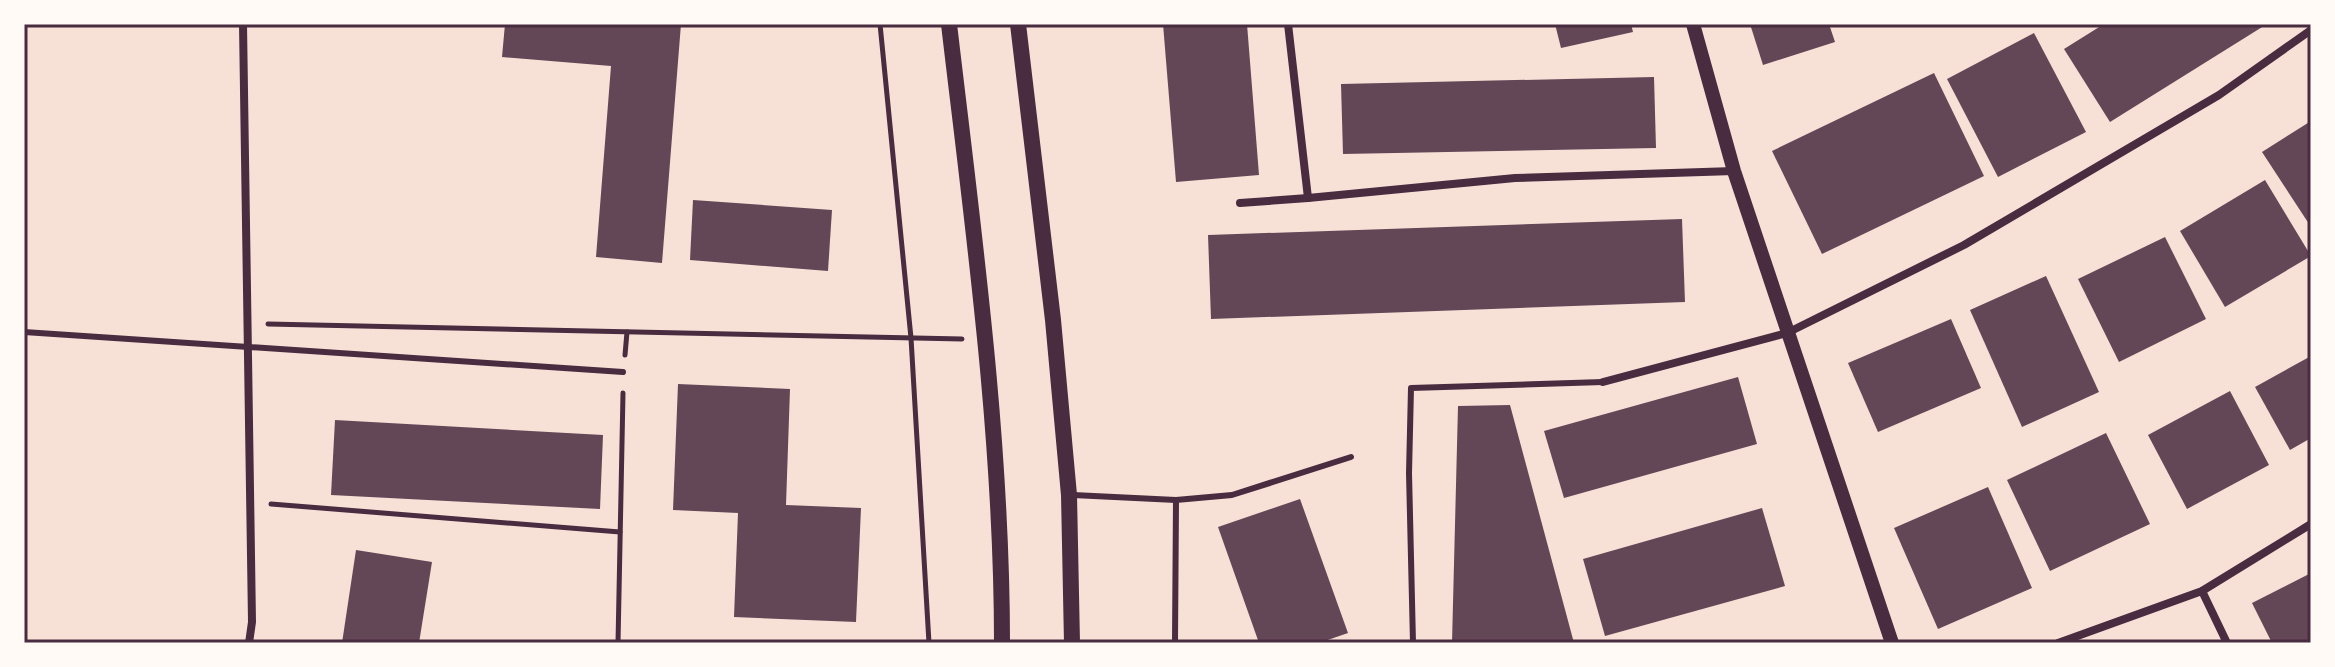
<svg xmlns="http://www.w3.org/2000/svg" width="2335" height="667" font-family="Barlow,sans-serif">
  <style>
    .building { fill: #644757 }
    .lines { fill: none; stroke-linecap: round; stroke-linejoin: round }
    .path { stroke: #4a2c40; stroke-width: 5 }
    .service { stroke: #4a2c40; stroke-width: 6 }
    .minor { stroke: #4a2c40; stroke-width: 8 }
    .tertiary { stroke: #4a2c40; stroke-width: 14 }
    .secondary { stroke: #4a2c40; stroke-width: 16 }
    .neatline { fill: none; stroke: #4a2c40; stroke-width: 3 }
  </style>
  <rect width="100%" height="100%" fill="#f7e1d7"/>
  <g class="building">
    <polygon points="505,24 681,24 662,263 596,257 611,66 502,57"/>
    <polygon points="1163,24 1247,24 1259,175 1176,182"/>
    <polygon points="1555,24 1631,24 1633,32 1561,48"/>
    <polygon points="1750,24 1829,24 1835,42 1763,65"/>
    <polygon points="2104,24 2267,24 2110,122 2064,49"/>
    <polygon points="2034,33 2086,132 1998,177 1947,79"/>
    <polygon points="1934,73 1984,176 1822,254 1772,151"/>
    <polygon points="1654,77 1656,148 1343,154 1341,84"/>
    <polygon points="2311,121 2311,227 2262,152"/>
    <polygon points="2265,180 2311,256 2225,307 2180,231"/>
    <polygon points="693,200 832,210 828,271 690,260"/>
    <polygon points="1682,219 1685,302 1211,319 1208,235"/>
    <polygon points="2165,237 2206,319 2119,362 2078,279"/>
    <polygon points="2046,276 2099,392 2022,427 1970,310"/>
    <polygon points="1951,319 1981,388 1878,432 1848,363"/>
    <polygon points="2311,356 2311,438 2290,450 2255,387"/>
    <polygon points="1738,377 1757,444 1564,498 1544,431"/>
    <polygon points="678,384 790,389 786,505 861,508 856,622 734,617 738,513 673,510"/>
    <polygon points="2230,391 2269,465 2187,509 2148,435"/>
    <polygon points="1510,405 1574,643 1452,643 1458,406"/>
    <polygon points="335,420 603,435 600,509 331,495"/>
    <polygon points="2106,433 2150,524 2050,571 2007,480"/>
    <polygon points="1988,487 2032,588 1938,629 1894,528"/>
    <polygon points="1300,499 1348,633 1319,643 1259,643 1218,527"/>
    <polygon points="1762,508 1785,586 1605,636 1583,559"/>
    <polygon points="356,550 432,562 419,643 342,643"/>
    <polygon points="2311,573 2311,643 2272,643 2252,603"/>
  </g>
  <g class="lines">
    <g class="path">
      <polyline points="880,24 911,338 929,643"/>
      <polyline points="268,324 962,339"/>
      <polyline points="625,355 627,332"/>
      <polyline points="271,504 620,532"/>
      <polyline points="618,643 623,393"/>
    </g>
    <g class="service">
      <polyline points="24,332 623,372"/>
      <polyline points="1073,495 1176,500 1232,495 1351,457"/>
      <polyline points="1175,643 1176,500"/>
      <polyline points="1413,643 1409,473 1411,388 1603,382"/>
    </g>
    <g class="minor">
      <polyline points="243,24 252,622 249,643"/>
      <polyline points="1288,24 1308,198 1515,178 1734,171"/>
      <polyline points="1240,203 1308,198"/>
      <polyline points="1603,382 1787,333 1964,245 2219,95 2311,30"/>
      <polyline points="2202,591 2227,643"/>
      <polyline points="2058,643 2202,591 2311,524"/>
    </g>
    <polyline class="tertiary" points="1693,24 1734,171 1892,643"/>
    <g class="secondary">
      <path d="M949,24C973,229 1002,436 1002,643"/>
      <polyline points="1018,24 1053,320 1069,495 1072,643"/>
    </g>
  </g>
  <rect width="2335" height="667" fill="none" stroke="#fffaf5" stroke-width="52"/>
  <rect x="26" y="26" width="2283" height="615" class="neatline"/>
</svg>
